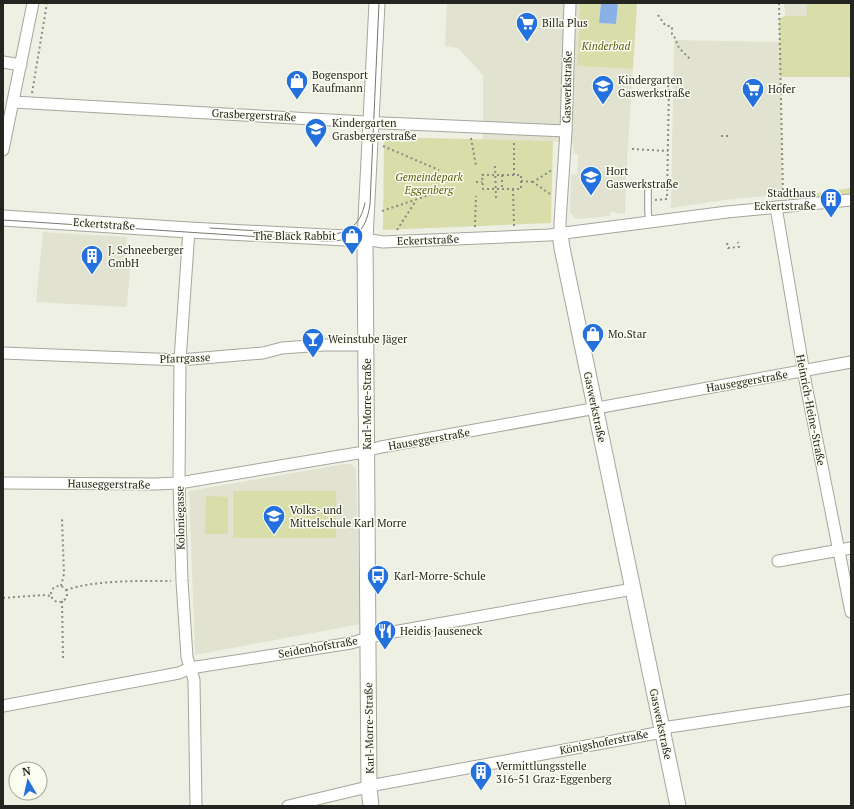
<svg xmlns="http://www.w3.org/2000/svg" width="854" height="809" font-family="'PT Serif',serif">
  <style>
    .built { fill: #e1e3d0 }
    .green { fill: #d8ddaa }
    .water { fill: #8ab0e8 }
    .lines { fill: none; stroke-linecap: round; stroke-linejoin: round }
    .lane-casing { stroke: #a5a69c; stroke-width: 8 }
    .street-casing { stroke: #a5a69c; stroke-width: 13 }
    .secondary-casing { stroke: #a5a69c; stroke-width: 17 }
    .path { stroke: #8a8b83; stroke-width: 2; stroke-dasharray: 2 3; stroke-linecap: butt }
    .lane { stroke: #fff; stroke-width: 5.5 }
    .street { stroke: #fff; stroke-width: 11 }
    .secondary { stroke: #fff; stroke-width: 15 }
    .tram { stroke: #777871; stroke-width: 1 }
    .labels { text-anchor: middle; stroke-width: 3; stroke-linejoin: round; paint-order: stroke }
    .poi-label { font-size: 11px; fill: #242520; stroke: #fcfdf1; text-anchor: start }
    .park-label { font-size: 11px; font-style: italic; fill: #595d0a; stroke: #fcfdf1 }
    .street-label { font-size: 11px; fill: #242520; stroke: #fcfdf1 }
  </style>
  <rect width="100%" height="100%" fill="#eef0e4"/>
  <g class="built">
    <polygon points="447,3 580,3 577,66 633,69 626,177 625,214 610,212 610,216 576,219 570,213 571,174 577,175 578,154 573,154 574,145 553,141 483,140 483,75 458,48 445,46"/>
    <polygon points="784,3 807,3 807,16 785,16"/>
    <polygon points="674,40 780,42 782,194 725,200 671,208"/>
    <polygon points="43,232 127,237 125,256 126,267 130,268 127,307 36,302"/>
    <polygon points="344,464 352,464 356,470 360,624 195,655 189,491"/>
  </g>
  <g class="green">
    <polygon points="580,3 601,3 599,23 616,24 618,3 637,3 633,69 577,66"/>
    <polygon points="807,3 851,3 851,77 780,77 779,18 785,16 807,16"/>
    <polygon points="384,137 553,141 551,223 383,230"/>
    <polygon points="851,188 851,195 792,202 789,200 792,197"/>
    <rect x="233" y="491" width="103" height="47"/>
    <polygon points="206,496 228,497 228,534 205,534"/>
  </g>
  <polygon class="water" points="601,3 618,3 616,24 599,23"/>
  <g class="lines">
    <g class="lane-casing">
      <polyline id="lane" points="648,186 648,211 649,222"/>
    </g>
    <g class="street-casing">
      <g id="street">
        <polyline points="3,62 21,65"/>
        <polyline points="13,102 383,123 566,131"/>
        <polyline points="3,150 33,3"/>
        <polyline points="776,207 806,385 851,612"/>
        <polyline points="189,230 180,360 179,483 182,581 187,657 194,680 196,806"/>
        <polyline points="560,234 560,222 566,131 570,3"/>
        <polyline points="365,239 383,242 549,235 727,212 851,200"/>
        <polyline points="3,353 180,360 263,353 282,348 323,345 367,345"/>
        <polyline points="3,483 155,484 179,483 358,453 381,447 851,362"/>
        <polyline points="778,561 851,548"/>
        <polyline points="3,706 179,673 190,668 351,643 382,634 633,589"/>
        <polyline points="288,806 380,784 657,733 669,727 851,700"/>
      </g>
    </g>
    <g class="secondary-casing">
      <g id="secondary">
        <polyline points="3,218 189,230 365,239"/>
        <polyline points="560,234 562,248 678,806"/>
        <polyline points="371,806 369,788 365,239 377,3"/>
      </g>
    </g>
    <g class="path">
      <polyline points="779,3 783,196"/>
      <polyline points="658,15 665,25 672,27 672,34 674,36 679,48 690,59"/>
      <polyline points="32,93 47,3"/>
      <polyline points="721,136 729,136"/>
      <polyline points="471,138 476,166"/>
      <polyline points="383,146 439,170"/>
      <polyline points="632,149 668,151"/>
      <polyline points="495,166 496,199"/>
      <polygon points="482,175 521,175 521,189 483,189"/>
      <polyline points="502,175 502,189"/>
      <polyline points="514,175 514,140"/>
      <polyline points="521,181 533,182"/>
      <polyline points="476,182 482,182"/>
      <polyline points="513,189 514,226"/>
      <polyline points="550,194 533,182 552,170"/>
      <polyline points="655,200 667,199 669,86 665,86"/>
      <polyline points="382,211 438,192"/>
      <polyline points="475,227 476,196"/>
      <polyline points="397,230 415,202"/>
      <polyline points="727,243 728,248 739,247 738,242"/>
      <circle cx="59" cy="594" r="8"/>
      <polyline points="61,586 64,574 62,519"/>
      <path d="M66,590C95,580 139,581 171,581"/>
      <polyline points="3,598 43,595 51,596"/>
      <polyline points="62,601 63,659"/>
    </g>
    <use href="#lane" class="lane"/>
    <use href="#street" class="street"/>
    <use href="#secondary" class="secondary"/>
    <g class="tram">
      <path d="M3,220L323,241C352,242 366,234 370,204L379,3"/>
      <path d="M210,228L325,235C348,234 360,226 365,203"/>
    </g>
  </g>
  <defs>
    <g id="supermarket-pin" transform="scale(1.15)"><path d="M0 17L-7.5 6A9.5 9.5 0 1 1 7.5 6Z" fill="#2471dd" stroke="#fcfdf1"/><path d="M-6-5.5h2.5l.6 2H6L4.5 2H-2.5L-4.4-4H-6ZM-1.5 3.2a1.3 1.3 0 1 0 .1 0ZM3 3.2a1.3 1.3 0 1 0 .1 0Z" fill="#fff"/></g>
    <g id="shop-pin" transform="scale(1.15)"><path d="M0 17L-7.5 6A9.5 9.5 0 1 1 7.5 6Z" fill="#2471dd" stroke="#fcfdf1"/><path d="M-5-2.5h2.3a2.7 3.5 0 0 1 5.4 0H5L5.5 6h-11ZM-1.5-2.5h3a1.5 2.3 0 0 0-3 0Z" fill="#fff"/></g>
    <g id="school-pin" transform="scale(1.15)"><path d="M0 17L-7.5 6A9.5 9.5 0 1 1 7.5 6Z" fill="#2471dd" stroke="#fcfdf1"/><path d="M0-5L7-2L0 1L-7-2ZM-4 1L0 2.5L4 1V4Q0 6-4 4Z" fill="#fff"/></g>
    <g id="building-pin" transform="scale(1.15)"><path d="M0 17L-7.5 6A9.5 9.5 0 1 1 7.5 6Z" fill="#2471dd" stroke="#fcfdf1"/><path d="M-4-6H4V6H1V3H-1V6H-4ZM-2.5-4.3h1.7v1.8h-1.7ZM.8-4.3h1.7v1.8H.8ZM-2.5-1h1.7V.8h-1.7ZM.8-1h1.7V.8H.8Z" fill="#fff"/></g>
    <g id="bar-pin" transform="scale(1.15)"><path d="M0 17L-7.5 6A9.5 9.5 0 1 1 7.5 6Z" fill="#2471dd" stroke="#fcfdf1"/><path d="M-6-5H6L.8 .8V4.5H3.5V6h-7V4.5H-.8V.8Z" fill="#fff"/></g>
    <g id="bus-pin" transform="scale(1.15)"><path d="M0 17L-7.5 6A9.5 9.5 0 1 1 7.5 6Z" fill="#2471dd" stroke="#fcfdf1"/><path d="M-5-6H5V4H4V6H2V4H-2V6H-4V4H-5ZM-3.5-4V0h7V-4ZM-3.5 1.2v1.5H-2V1.2ZM2 1.2v1.5H3.5V1.2Z" fill="#fff"/></g>
    <g id="restaurant-pin" transform="scale(1.15)"><path d="M0 17L-7.5 6A9.5 9.5 0 1 1 7.5 6Z" fill="#2471dd" stroke="#fcfdf1"/><path d="M-5-6h1v4h1v-4h1v4h1v-4h1v5L-1.5 .5V6h-2V.5L-5-1ZM5-6V6H3V1.5H1.5Q1.5-4 5-6Z" fill="#fff"/></g>
  </defs>
  <g fill-rule="evenodd">
    <use href="#supermarket-pin" x="527" y="23"/>
    <use href="#shop-pin" x="297" y="81"/>
    <use href="#school-pin" x="603" y="86"/>
    <use href="#supermarket-pin" x="753" y="89"/>
    <use href="#school-pin" x="316" y="129"/>
    <use href="#school-pin" x="591" y="177"/>
    <use href="#building-pin" x="831" y="199"/>
    <use href="#shop-pin" x="352" y="236"/>
    <use href="#building-pin" x="92" y="256"/>
    <use href="#shop-pin" x="593" y="334"/>
    <use href="#bar-pin" x="313" y="339"/>
    <use href="#school-pin" x="274" y="516"/>
    <use href="#bus-pin" x="378" y="576"/>
    <use href="#restaurant-pin" x="385" y="631"/>
    <use href="#building-pin" x="481" y="772"/>
  </g>
  <g class="labels">
    <g class="poi-label">
      <text x="542" y="27">Billa Plus</text>
      <text x="312" y="79">Bogensport<tspan x="312" dy="13">Kaufmann</tspan></text>
      <text x="618" y="84">Kindergarten<tspan x="618" dy="13">Gaswerkstraße</tspan></text>
      <text x="768" y="93">Hofer</text>
      <text x="332" y="127">Kindergarten<tspan x="332" dy="13">Grasbergerstraße</tspan></text>
      <text x="606" y="175">Hort<tspan x="606" dy="13">Gaswerkstraße</tspan></text>
      <text x="816" y="197" text-anchor="end">Stadthaus<tspan x="816" dy="13">Eckertstraße</tspan></text>
      <text x="336" y="240" text-anchor="end">The Black Rabbit</text>
      <text x="108" y="254">J. Schneeberger<tspan x="108" dy="13">GmbH</tspan></text>
      <text x="608" y="338">Mo.Star</text>
      <text x="328" y="343">Weinstube Jäger</text>
      <text x="290" y="514">Volks- und<tspan x="290" dy="13">Mittelschule Karl Morre</tspan></text>
      <text x="394" y="580">Karl-Morre-Schule</text>
      <text x="400" y="635">Heidis Jauseneck</text>
      <text x="496" y="770">Vermittlungsstelle<tspan x="496" dy="13">316-51 Graz-Eggenberg</tspan></text>
    </g>
    <g class="park-label">
      <text x="606" y="50">Kinderbad</text>
      <text x="429" y="181">Gemeindepark<tspan x="429" dy="13">Eggenberg</tspan></text>
    </g>
    <g class="street-label">
      <text transform="translate(567 87) rotate(-89)" y="4">Gaswerkstraße</text>
      <text transform="translate(254 115) rotate(3)" y="4">Grasbergerstraße</text>
      <text transform="translate(104 224) rotate(4)" y="4">Eckertstraße</text>
      <text transform="translate(428 240) rotate(-2)" y="4">Eckertstraße</text>
      <text transform="translate(185 358) rotate(-2)" y="4">Pfarrgasse</text>
      <text transform="translate(747 381) rotate(-10)" y="4">Hauseggerstraße</text>
      <text transform="translate(367 404) rotate(-90)" y="4">Karl-Morre-Straße</text>
      <text transform="translate(595 407) rotate(78)" y="4">Gaswerkstraße</text>
      <text transform="translate(811 410) rotate(79)" y="4">Heinrich-Heine-Straße</text>
      <text transform="translate(429 439) rotate(-10)" y="4">Hauseggerstraße</text>
      <text transform="translate(109 484) rotate(1)" y="4">Hauseggerstraße</text>
      <text transform="translate(180 518) rotate(-91)" y="4">Koloniegasse</text>
      <text transform="translate(318 647) rotate(-10)" y="4">Seidenhofstraße</text>
      <text transform="translate(661 724) rotate(78)" y="4">Gaswerkstraße</text>
      <text transform="translate(369 728) rotate(-91)" y="4">Karl-Morre-Straße</text>
      <text transform="translate(604 742) rotate(-11)" y="4">Königshoferstraße</text>
    </g>
  </g>
  <rect width="854" height="809" fill="none" stroke="#242520" stroke-width="8"/>
  <g transform="translate(28 781) rotate(351)"><circle r="19" fill="#fcfdf1" stroke="#a6a79d"/>
  <path d="M0-3L7 15L0 10L-7 15Z" fill="#2471dd"/>
  <text y="-6" font-size="11" font-weight="bold" text-anchor="middle" fill="#242520">N</text>
  </g>
</svg>
